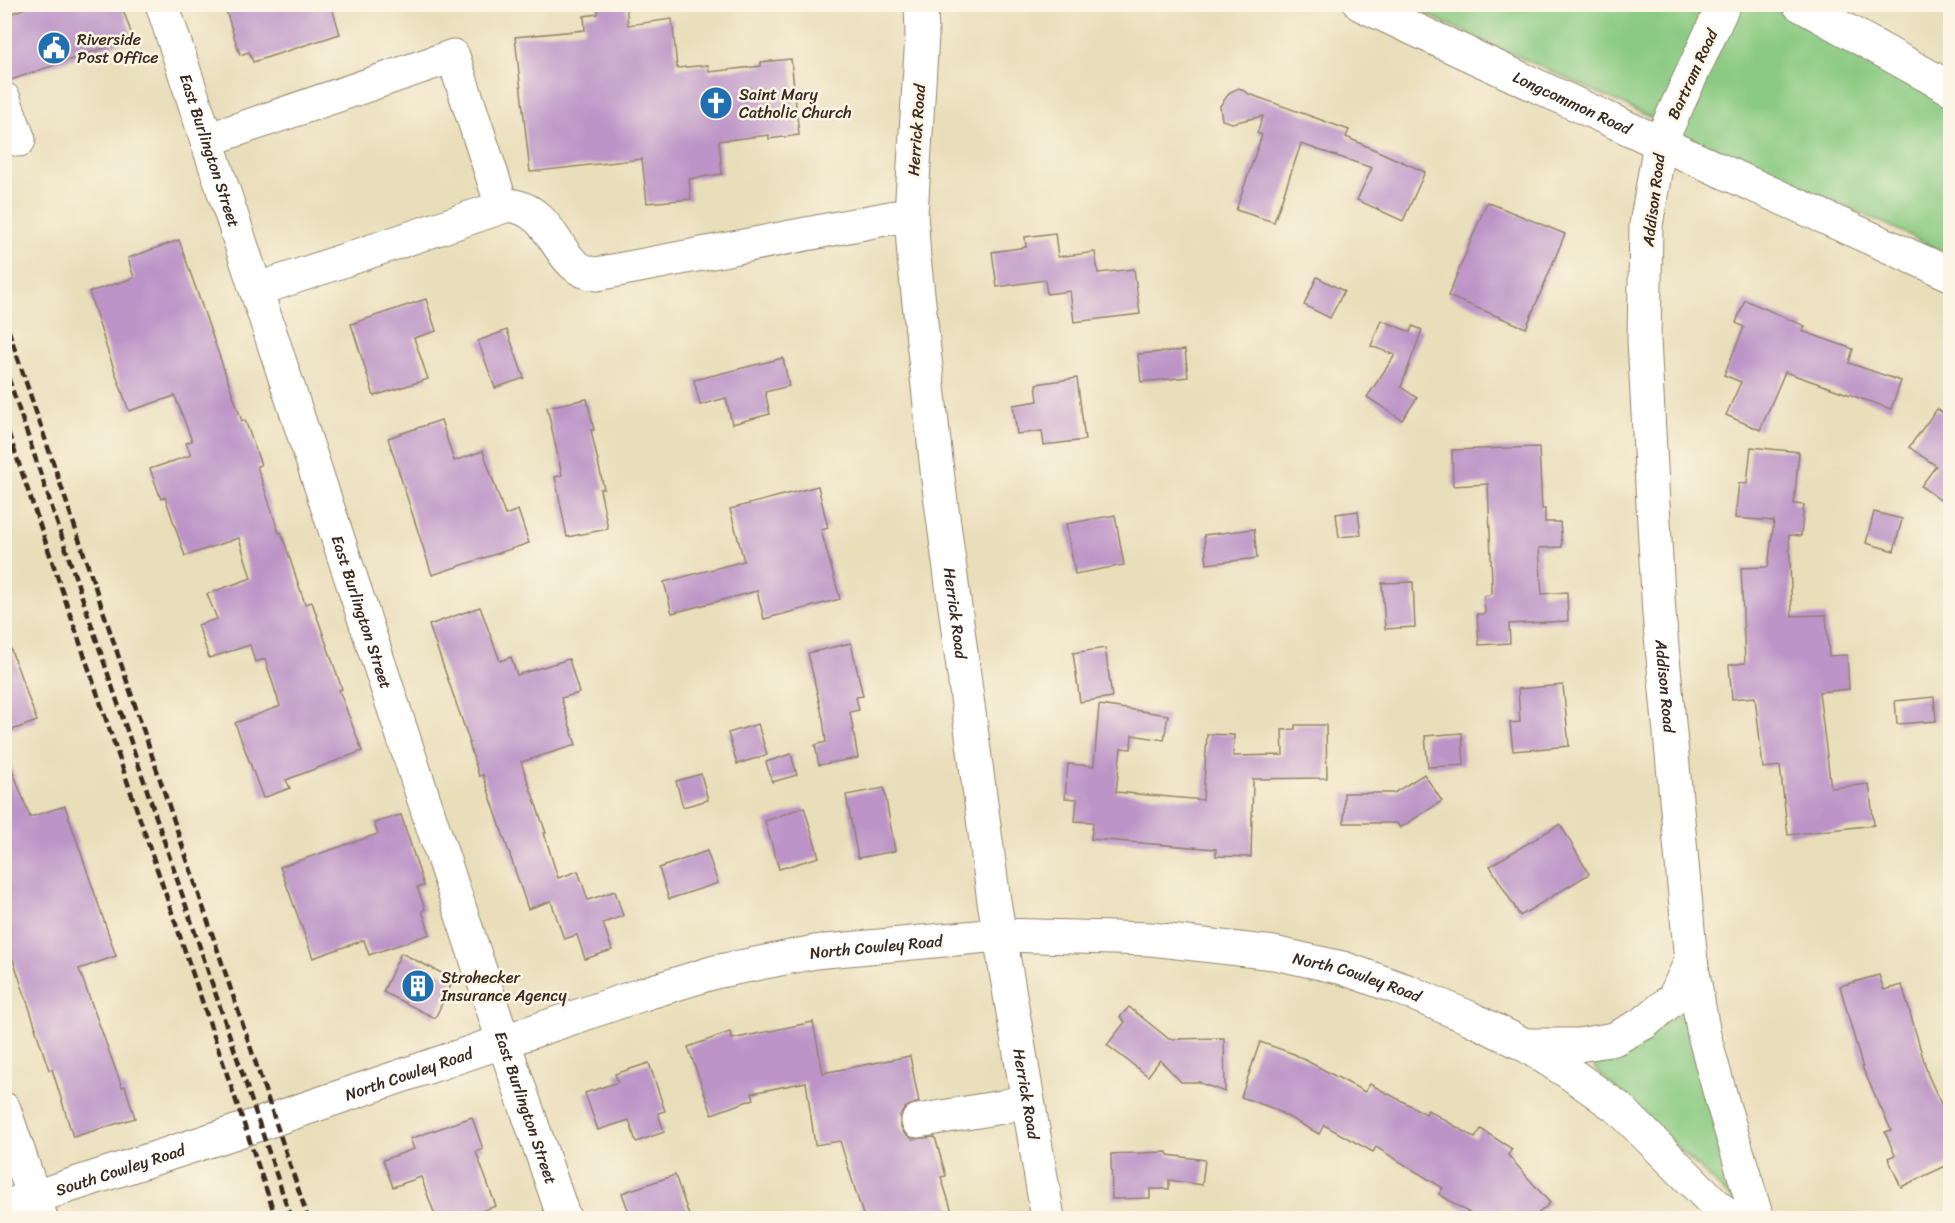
<svg xmlns="http://www.w3.org/2000/svg" width="1955" height="1223" font-family="Sriracha,sans-serif">
  <style>
    .park { fill: #8aca82; stroke: #627a50; stroke-width: 1.5 }
    .building { fill: #bc94c7 }
    .lines { fill: none; stroke-linecap: round; stroke-linejoin: round }
    .minor-casing { stroke: #92846c; stroke-width: 35 }
    .minor { stroke: #fff; stroke-width: 33 }
    .rail { stroke: #3b2a1e; stroke-width: 4.5; stroke-dasharray: 9 4.5; stroke-linecap: butt }
    .labels { text-anchor: middle; stroke-width: 5; stroke-linejoin: round; paint-order: stroke }
    .poi-label { font-size: 16px; fill: #3b2a1e; stroke: #fcf5e5; text-anchor: start }
    .street-label { font-size: 16px; fill: #3b2a1e; stroke: #fcf5e5 }
  </style>
  <rect width="100%" height="100%" fill="#fcf5e5"/>
  <filter id="ink" filterUnits="userSpaceOnUse"><feTurbulence type="fractalNoise" baseFrequency=".0167" numOctaves="2"/><feDisplacementMap in="SourceGraphic" scale="12" xChannelSelector="R" yChannelSelector="G"/><feConvolveMatrix kernelMatrix="1 2 1 2 8 2 1 2 1" color-interpolation-filters="sRGB"/></filter>
  <filter id="wash" filterUnits="userSpaceOnUse"><feTurbulence type="fractalNoise" baseFrequency=".008" numOctaves="4" result="noise"/><feDisplacementMap in="SourceGraphic" scale="24" xChannelSelector="R" yChannelSelector="G"/><feGaussianBlur stdDeviation="1.35" result="paint"/><feColorMatrix in="noise" values="0 0 0 0 0 0 0 0 0 0 0 0 0 0 0 0 0 1.4 0 .05"/><feComposite in="paint" operator="in"/></filter>
  <g filter="url(#wash)">
    <rect width="100%" height="100%" fill="#e9deba"/>
    <g class="park">
      <polygon points="1406,5 1766,5 1950,105 1950,255 1888,225 1686,136 1638,111"/>
      <polygon points="1677,1015 1685,1018 1738,1205 1595,1069 1595,1063 1599,1059 1618,1053"/>
    </g>
    <g id="blocks">
      <g class="building">
        <polygon points="36,4 121,4 133,38 11,80 4,58 4,16"/>
        <polygon points="224,4 331,4 340,34 253,62 249,52 240,55"/>
        <polygon points="597,4 626,4 628,25 672,19 677,68 708,65 709,72 761,66 761,62 791,59 799,135 769,139 769,135 719,141 722,174 689,179 691,199 647,203 642,159 530,172 515,37 585,30 584,16 598,14"/>
        <polygon points="1239,88 1249,94 1349,130 1346,137 1425,172 1403,221 1357,200 1372,168 1301,144 1274,222 1236,210 1262,135 1257,133 1263,116 1232,123 1222,120 1220,106 1230,92"/>
        <polygon points="1487,202 1565,234 1526,328 1448,296"/>
        <polygon points="1055,233 1058,257 1095,252 1098,273 1134,269 1140,314 1074,322 1070,291 1047,294 1045,280 997,287 992,252 1026,247 1025,237"/>
        <polygon points="179,240 242,421 245,420 261,465 257,466 279,533 281,532 305,604 312,602 342,689 339,690 362,751 286,780 290,788 263,798 235,723 280,706 265,659 255,662 250,645 209,658 198,625 217,619 207,594 251,578 239,538 185,556 165,497 161,499 150,469 191,455 186,443 192,441 175,396 129,411 108,352 89,292 134,278 128,258"/>
        <polygon points="1317,277 1344,291 1330,318 1304,305"/>
        <polygon points="426,299 436,331 414,338 428,379 374,396 351,324"/>
        <polygon points="1745,300 1805,326 1802,331 1853,349 1849,363 1901,381 1891,409 1785,372 1760,430 1726,415 1741,382 1724,375 1744,327 1736,323"/>
        <polygon points="1381,320 1410,332 1413,326 1422,330 1401,387 1417,398 1402,420 1367,397 1395,355 1371,346"/>
        <polygon points="507,330 524,378 495,388 478,341"/>
        <polygon points="1185,350 1188,377 1141,382 1138,354"/>
        <polygon points="783,358 789,386 765,392 770,414 732,424 726,398 700,405 694,380"/>
        <polygon points="1077,378 1085,440 1044,445 1042,431 1017,434 1013,405 1038,401 1036,384"/>
        <polygon points="587,399 594,430 591,430 604,489 600,489 608,529 567,537 555,477 562,475 547,407"/>
        <polygon points="1937,409 1950,418 1950,507 1921,486 1936,466 1909,447"/>
        <polygon points="441,420 454,461 483,451 505,515 518,510 529,543 432,575 388,438"/>
        <polygon points="1539,447 1542,509 1545,509 1545,522 1560,522 1562,547 1539,548 1542,594 1567,592 1568,621 1509,624 1510,643 1479,645 1477,614 1485,614 1484,596 1491,594 1491,582 1492,582 1488,484 1453,486 1452,450"/>
        <polygon points="1751,447 1799,452 1794,504 1804,505 1801,536 1789,535 1792,616 1826,615 1829,656 1847,655 1849,689 1819,692 1831,788 1869,784 1874,825 1788,835 1780,766 1763,768 1755,697 1732,699 1729,665 1745,663 1741,568 1768,567 1774,521 1735,518 1739,483 1747,484"/>
        <polygon points="818,486 828,528 821,530 840,599 764,619 757,591 672,613 664,582 744,561 730,509"/>
        <polygon points="1358,511 1361,535 1339,537 1336,514"/>
        <polygon points="1874,512 1902,519 1894,551 1866,543"/>
        <polygon points="1115,515 1124,565 1075,574 1066,524"/>
        <polygon points="1254,529 1257,558 1207,564 1204,535"/>
        <polygon points="1413,582 1415,627 1385,629 1382,583"/>
        <polygon points="480,607 500,661 511,657 517,675 569,659 579,693 561,698 576,745 521,762 546,833 544,833 558,878 578,871 588,900 615,891 623,916 603,923 612,950 585,959 577,935 564,939 551,901 528,909 483,775 479,776 469,743 470,743 429,625"/>
        <polygon points="7,639 37,721 12,730 4,710 4,640"/>
        <polygon points="851,643 863,696 856,697 859,710 850,712 858,758 819,765 815,745 826,742 823,719 808,653"/>
        <polygon points="1105,648 1112,697 1080,702 1073,653"/>
        <polygon points="1563,685 1569,746 1513,751 1510,723 1520,722 1518,689"/>
        <polygon points="1934,697 1936,721 1897,724 1895,701"/>
        <polygon points="1099,705 1168,715 1164,740 1132,735 1131,749 1121,748 1116,792 1203,800 1207,734 1234,735 1233,756 1283,755 1282,730 1295,729 1295,725 1326,725 1327,778 1253,779 1251,857 1216,856 1216,849 1091,839 1093,822 1075,821 1077,799 1065,798 1068,764 1094,766"/>
        <polygon points="758,724 767,755 737,764 728,733"/>
        <polygon points="1462,733 1464,765 1428,767 1425,736"/>
        <polygon points="791,754 797,775 772,782 766,762"/>
        <polygon points="4,756 7,756 30,817 65,806 116,956 79,969 122,1087 125,1086 135,1118 73,1137 52,1069 49,1070 35,1028 36,1028 9,948 4,949"/>
        <polygon points="701,774 708,800 683,807 676,781"/>
        <polygon points="1424,774 1442,801 1400,828 1397,823 1344,823 1344,793 1394,793"/>
        <polygon points="884,788 895,851 858,858 846,795"/>
        <polygon points="804,807 819,857 779,869 765,821"/>
        <polygon points="401,815 424,886 417,887 425,909 422,911 430,934 369,955 364,940 313,958 280,867 378,834 374,823"/>
        <polygon points="1560,824 1589,874 1520,916 1490,866"/>
        <polygon points="707,851 718,883 669,899 659,868"/>
        <polygon points="401,953 454,979 435,1018 383,992"/>
        <polygon points="1879,975 1884,990 1902,985 1928,1075 1942,1106 1950,1102 1950,1164 1901,1187 1888,1158 1895,1155 1885,1132 1891,1130 1863,1069 1840,986"/>
        <polygon points="1129,1007 1169,1039 1224,1038 1225,1092 1200,1083 1200,1082 1181,1082 1160,1060 1148,1076 1107,1045 1125,1022 1120,1017"/>
        <polygon points="813,1022 823,1073 910,1056 919,1102 906,1107 900,1115 900,1125 904,1133 912,1139 935,1137 946,1176 941,1177 954,1218 864,1218 840,1141 815,1145 806,1082 752,1093 754,1099 712,1114 688,1047 730,1032 732,1039"/>
        <polygon points="1260,1042 1294,1054 1365,1092 1370,1084 1426,1114 1428,1110 1475,1138 1481,1129 1512,1149 1508,1155 1550,1203 1533,1218 1477,1218 1439,1194 1443,1188 1376,1147 1373,1152 1324,1125 1319,1134 1272,1108 1241,1097"/>
        <polygon points="649,1063 665,1111 658,1113 664,1132 636,1142 629,1120 598,1130 585,1093 618,1082 615,1074"/>
        <polygon points="472,1117 483,1149 476,1152 496,1206 460,1218 436,1218 421,1177 393,1187 383,1160 414,1149 410,1139"/>
        <polygon points="1167,1152 1168,1155 1205,1160 1202,1185 1169,1180 1169,1189 1150,1189 1150,1198 1112,1199 1111,1154"/>
        <polygon points="675,1175 690,1218 631,1218 622,1193"/>
      </g>
    </g>
  </g>
  <g filter="url(#ink)">
    <use href="#blocks" fill-opacity="0" stroke="#92846c" stroke-width="1.5"/>
    <g class="lines">
      <g class="minor-casing">
        <g id="minor">
          <path id="s1" d="M162,4L503,1040L564,1218"/>
          <path id="s2" d="M921,4L922,35L911,214L914,257L938,479L994,901L1048,1218"/>
          <path id="s3" d="M1360,4L1660,143L1950,274"/>
          <path id="s4" d="M1724,4L1660,143L1646,225L1644,340L1659,614L1691,961L1704,1035L1722,1101L1757,1218"/>
          <polyline points="1799,4 1950,88"/>
          <polyline points="4,99 19,140"/>
          <polyline points="207,140 453,56 502,206"/>
          <path d="M256,290L508,205C558,210 555,272 597,274L911,214"/>
          <polyline points="1525,1045 1579,1045 1614,1039 1644,1023 1674,998 1691,961"/>
          <polyline points="4,1109 41,1218"/>
          <polyline points="918,1121 1002,1107 1027,1100"/>
          <path id="s5" d="M4,1207L245,1129L640,995L715,972L815,952L998,935L1151,939L1274,953L1343,968L1407,991L1470,1018L1525,1045L1571,1074L1620,1109L1729,1218"/>
        </g>
      </g>
      <use href="#minor" class="minor"/>
      <g class="rail">
        <polyline points="4,317 308,1218"/>
        <polyline points="4,365 291,1218"/>
        <polyline points="4,420 276,1218"/>
      </g>
    </g>
  </g>
  <defs>
    <g id="civic-disc" transform="scale(1.725)"><circle r="9.5" fill="#1f6fb2" stroke="#fcf5e5"/><path d="M-.6-6.5H3V-4.5H.6V-3L4-1V1h2V6H-6V1h2V-1L-.6-3ZM-1.2 2.5V6h2.4V2.5Z" fill="#fff"/></g>
    <g id="church-disc" transform="scale(1.725)"><circle r="9.5" fill="#1f6fb2" stroke="#fcf5e5"/><path d="M-1.2-6h2.4v3.5h3.3v2.4h-3.3V6h-2.4V-.1h-3.3v-2.4h3.3Z" fill="#fff"/></g>
    <g id="building-disc" transform="scale(1.725)"><circle r="9.5" fill="#1f6fb2" stroke="#fcf5e5"/><path d="M-4-6H4V6H1V3H-1V6H-4ZM-2.5-4.3h1.7v1.8h-1.7ZM.8-4.3h1.7v1.8H.8ZM-2.5-1h1.7V.8h-1.7ZM.8-1h1.7V.8H.8Z" fill="#fff"/></g>
  </defs>
  <g fill-rule="evenodd">
    <use href="#civic-disc" x="54" y="48"/>
    <use href="#church-disc" x="716" y="103"/>
    <use href="#building-disc" x="418" y="986"/>
  </g>
  <g class="labels">
    <g class="poi-label">
      <text x="77" y="45">Riverside<tspan x="77" dy="18">Post Office</tspan></text>
      <text x="739" y="100">Saint Mary<tspan x="739" dy="18">Catholic Church</tspan></text>
      <text x="441" y="983">Strohecker<tspan x="441" dy="18">Insurance Agency</tspan></text>
    </g>
    <g class="street-label">
      <text transform="translate(1692 74) rotate(-65)" y="6">Bartram Road</text>
      <text dy="6" stroke="none"><textPath href="#s3" startOffset="234">Longcommon Road</textPath></text>
      <text transform="translate(916 130) rotate(-86)" y="6">Herrick Road</text>
      <text dy="6" stroke="none"><textPath href="#s1" startOffset="154">East Burlington Street</textPath></text>
      <text transform="translate(1653 200) rotate(-83)" y="6">Addison Road</text>
      <text dy="6" stroke="none"><textPath href="#s1" startOffset="640">East Burlington Street</textPath></text>
      <text dy="6" stroke="none"><textPath href="#s2" startOffset="612">Herrick Road</textPath></text>
      <text dy="6" stroke="none"><textPath href="#s4" startOffset="698">Addison Road</textPath></text>
      <text dy="6" stroke="none"><textPath href="#s5" startOffset="912">North Cowley Road</textPath></text>
      <text dy="6" stroke="none"><textPath href="#s5" startOffset="1398">North Cowley Road</textPath></text>
      <text dy="6" stroke="none"><textPath href="#s5" startOffset="426">North Cowley Road</textPath></text>
      <text dy="6" stroke="none"><textPath href="#s2" startOffset="1098">Herrick Road</textPath></text>
      <text dy="6" stroke="none"><textPath href="#s1" startOffset="1162">East Burlington Street</textPath></text>
      <text dy="6" stroke="none"><textPath href="#s5" startOffset="122">South Cowley Road</textPath></text>
    </g>
  </g>
  <rect width="1955" height="1223" fill="none" stroke="#fcf5e5" stroke-width="24"/>
</svg>
